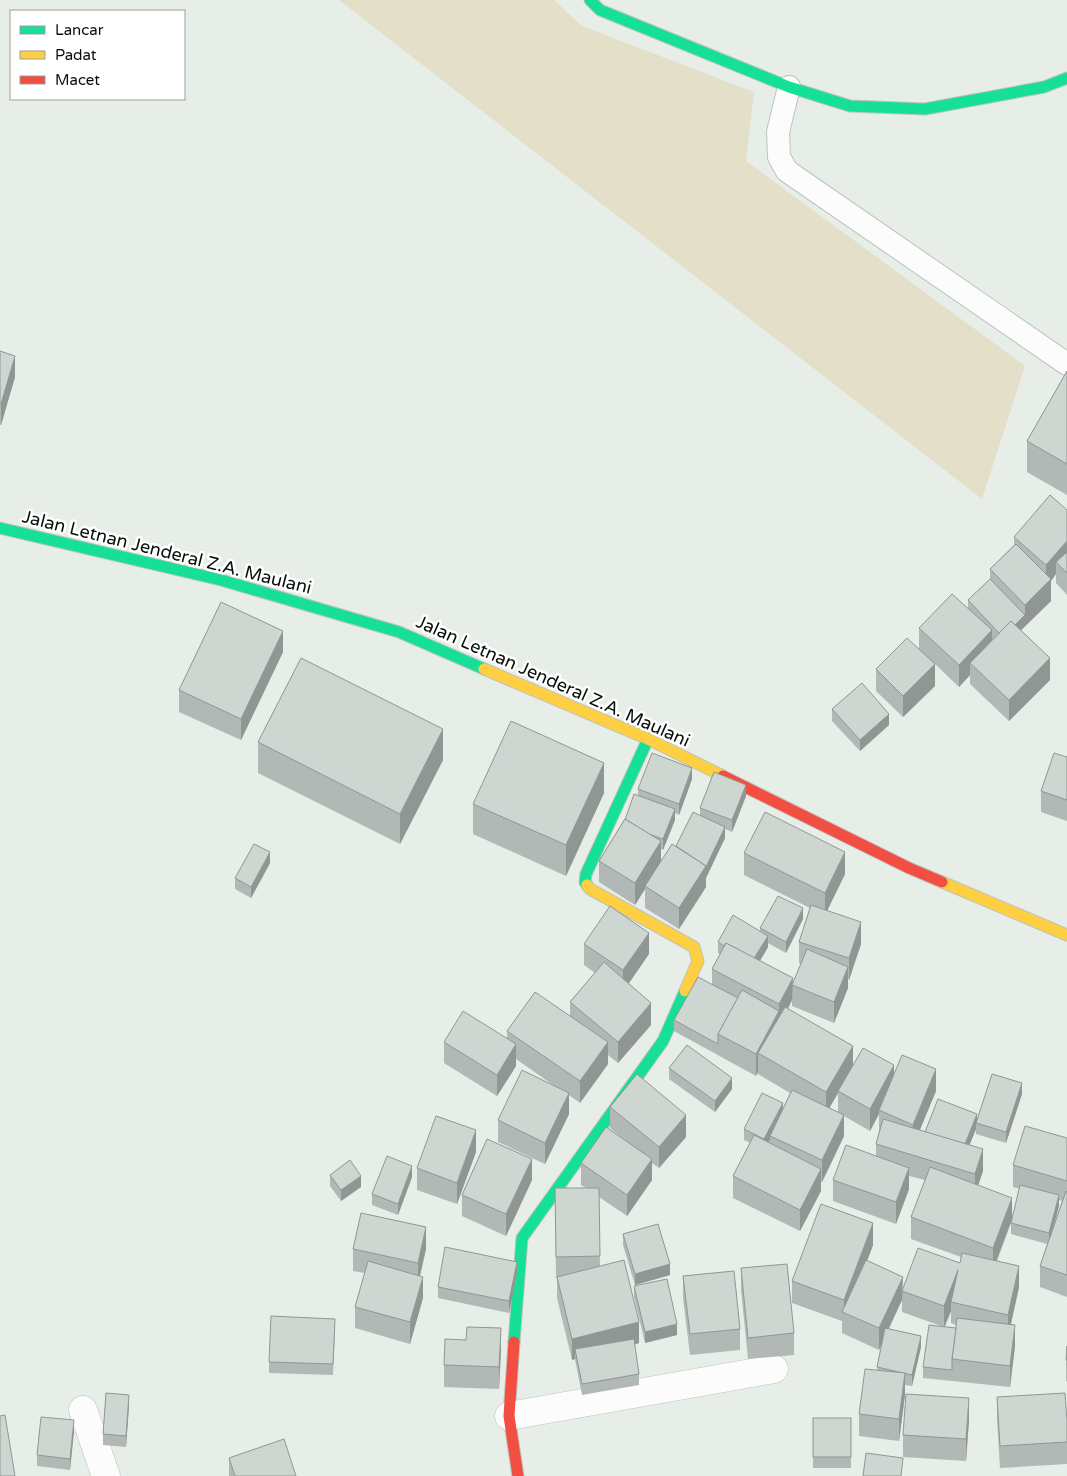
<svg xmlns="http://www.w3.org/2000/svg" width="1067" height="1476" font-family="'Varela Round',sans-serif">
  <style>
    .green { fill: #e4dfc9 }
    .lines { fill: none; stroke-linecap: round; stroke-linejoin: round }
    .lane-casing { stroke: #bdc3be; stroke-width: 24 }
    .street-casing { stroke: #bdc3be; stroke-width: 29 }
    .fast-casing { stroke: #bdc3be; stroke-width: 13 }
    .slow-casing { stroke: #bdc3be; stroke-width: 13 }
    .jam-casing { stroke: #bdc3be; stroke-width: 13 }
    .lane { stroke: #fbfcfb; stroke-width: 22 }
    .street { stroke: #fbfcfb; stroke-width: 28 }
    .fast { stroke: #16e098; stroke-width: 11 }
    .slow { stroke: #ffcf43; stroke-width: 11 }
    .jam { stroke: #f24e42; stroke-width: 11 }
    .wall { fill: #b1b8b5; fill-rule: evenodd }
    .shaded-wall { fill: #909693 }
    .building { fill: #ced6d2; stroke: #909693 }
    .labels { text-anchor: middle; stroke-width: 5; stroke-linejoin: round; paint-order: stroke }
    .street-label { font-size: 18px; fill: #080e0a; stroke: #fff }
  </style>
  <rect width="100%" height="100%" fill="#e6eee7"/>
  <polygon class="green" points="339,0 554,0 582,26 754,92 746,161 1025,366 982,499"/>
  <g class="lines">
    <g class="lane-casing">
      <polyline id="lane" points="789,87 778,132 779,157 787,171 1067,364"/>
    </g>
    <g class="street-casing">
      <g id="street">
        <polyline points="83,1410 106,1476"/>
        <polyline points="509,1416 774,1369"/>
      </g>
    </g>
    <g class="fast-casing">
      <g id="fast">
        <polyline points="590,0 600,10 789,87 850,106 925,109 1044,87 1067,78"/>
        <polyline points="0,528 221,580 399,632 484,669"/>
        <polyline points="587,885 585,882 586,874 648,739"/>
        <polyline points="514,1342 522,1238 663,1041 685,991"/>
      </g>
    </g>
    <g class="slow-casing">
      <g id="slow">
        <polyline points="484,669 648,739 723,776"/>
        <polyline points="942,882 1067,935"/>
        <polyline points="587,885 590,889 694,947 698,961 685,991"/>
      </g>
    </g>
    <g class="jam-casing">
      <g id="jam">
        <polyline points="723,776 909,868 942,882"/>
        <polyline points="514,1342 509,1416 518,1476"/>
      </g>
    </g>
    <use href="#lane" class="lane"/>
    <use href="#street" class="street"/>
    <use href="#fast" class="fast"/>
    <use href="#slow" class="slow"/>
    <use href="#jam" class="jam"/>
  </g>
  <g class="wall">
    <polygon points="0,351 15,377 1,425 0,425"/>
    <polygon points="1067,371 1067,495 1027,472 1027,441"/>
    <polygon points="1067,510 1067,595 1056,583 1056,574 1051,581 1051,601 1021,630 1050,680 1009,721 970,684 970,675 959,687 935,664 935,686 903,717 876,691 876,669 919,649 919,628 968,608 968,600 990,579 990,569 1014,545 1014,537"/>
    <polygon points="283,652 241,740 179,712 179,690"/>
    <polygon points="832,709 889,725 860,751 832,721"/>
    <polygon points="258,742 443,760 400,844 258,773"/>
    <polygon points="1067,757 1067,821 1041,812 1041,791"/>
    <polygon points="692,779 679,815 675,813 675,820 663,850 661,849 661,860 676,846 700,815 700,808 746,796 732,832 725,829 725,838 706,878 706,887 679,929 645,908 645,889 635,905 599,882 599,861 624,820 638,796 638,789"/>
    <polygon points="604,793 566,876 473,834 473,804"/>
    <path d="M744,853L845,874L827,911L861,944L849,980L848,979V988L834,1023L792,1006V1000L788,1009L853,1065L894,1074L936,1091L920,1130L925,1132L977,1118L1022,1094L1006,1143L976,1134V1129L969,1145L983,1171L978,1185L1012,1217L1020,1189L1013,1187V1165L1067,1138V1297L1040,1287V1266L1047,1244L1011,1234V1223L997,1261L1019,1287L1011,1324L1015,1346L1010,1387L923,1378V1367L944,1327L902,1312V1300L888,1329L921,1347L912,1386L905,1385V1395L899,1441L859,1436V1414L877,1370L882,1342L879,1350L842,1333V1321L792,1303V1281L873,1245L867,1261L903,1289L960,1263L961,1257L911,1239V1217L925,1180L909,1176V1189L896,1224L833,1201V1180L876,1156V1144L879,1132V1114L870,1131L844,1116V1136L822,1182H821V1191L800,1231L733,1198V1176L750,1143L744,1140V1129L783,1109L790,1093L758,1074V1072L756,1076L674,1031V1020L712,985V969L720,954L718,953V942L760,932V928L803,919L786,953L768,943V947L760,961L793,984L801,964L799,963V942L810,908L744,875ZM838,1093V1112L829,1108ZM1059,1200L1062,1201L1053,1227L1059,1206ZM951,1311V1323L956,1325V1328L945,1327Z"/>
    <polygon points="270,863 251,898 235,889 235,878"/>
    <polygon points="584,944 649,954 628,983 651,1025 618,1063 608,1055 608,1064 580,1103 569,1095 569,1114 545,1164 498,1142 498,1120 556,1087 516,1059 516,1066 497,1096 444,1063 444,1042 507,1039 507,1031 570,1017 570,1002 595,973 584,965"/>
    <polygon points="669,1068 732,1089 715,1112 669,1079"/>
    <polygon points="610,1107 686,1137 659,1168 652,1163 652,1180 627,1216 599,1197 600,1266 639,1343 634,1345 639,1374 639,1385 582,1395 575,1359 572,1360 557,1298 557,1278 556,1278 555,1188 586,1188 581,1185 581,1163 623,1139 610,1128"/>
    <polygon points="476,1152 457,1204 417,1190 417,1168"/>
    <polygon points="330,1175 361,1187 341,1201 330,1186"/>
    <polygon points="412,1177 398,1215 372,1205 372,1194"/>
    <polygon points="532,1180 506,1236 462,1216 462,1195"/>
    <polygon points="623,1234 670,1275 635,1285 623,1245"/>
    <polygon points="353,1249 426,1249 420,1276 423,1298 410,1344 355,1328 355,1307 365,1273 353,1271"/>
    <polygon points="741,1268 794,1333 794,1355 748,1359 741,1290"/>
    <polygon points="517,1273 509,1313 438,1298 438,1287"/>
    <polygon points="683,1276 740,1329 740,1350 690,1355 683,1298"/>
    <polygon points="634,1286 677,1335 645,1343 634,1297"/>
    <polygon points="335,1330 333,1375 269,1373 269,1362"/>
    <polygon points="466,1340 501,1349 499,1389 444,1387 444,1365"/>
    <polygon points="1067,1346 1067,1381 1066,1381 1066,1360"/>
    <polygon points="997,1397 1067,1421 1067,1464 1000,1468 997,1419"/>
    <polygon points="129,1406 126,1447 103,1445 103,1434"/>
    <rect x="813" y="1418" width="38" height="50"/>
    <polygon points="969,1420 966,1461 903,1457 903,1435"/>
    <polygon points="74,1431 70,1470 37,1466 37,1455"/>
    <polygon points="229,1458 296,1476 229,1476"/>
  </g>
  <g class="shaded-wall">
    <polygon points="15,356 15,377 1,425 1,404"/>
    <polygon points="1067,541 1067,562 1056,562 1056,574 1051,581 1051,601 1003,648 1003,636 1025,615 1025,605 1046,584 1046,565"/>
    <polygon points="992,630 992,652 970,663 970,675 959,687 959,665"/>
    <polygon points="283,631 283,652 241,740 241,719"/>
    <polygon points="1050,658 1050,680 1009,721 1009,700"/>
    <polygon points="935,664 935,686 903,717 903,696"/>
    <polygon points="889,714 889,725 860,751 860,740"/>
    <polygon points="443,729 443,760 400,844 400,814"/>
    <polygon points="604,763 604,793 566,876 566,845"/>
    <polygon points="692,768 692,779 679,815 679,804"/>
    <polygon points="746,785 746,796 732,832 732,820"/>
    <polygon points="675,809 675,820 663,850 663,839"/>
    <polygon points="725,827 725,838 706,878 706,887 679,929 679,908"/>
    <polygon points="661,841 661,863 645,886 645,889 635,905 635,883"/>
    <polygon points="270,852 270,863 251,898 251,887"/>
    <polygon points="845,852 845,874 825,915 825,893"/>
    <polygon points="803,908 803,919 786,953 786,942"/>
    <polygon points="861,922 861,944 849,980 849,958"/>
    <polygon points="649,933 649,954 623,992 623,970"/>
    <polygon points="768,936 768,947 752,974 752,963"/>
    <polygon points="848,967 848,988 834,1023 834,1002"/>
    <polygon points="793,978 792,1000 779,1026 779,1004"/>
    <polygon points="651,1003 651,1025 618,1063 618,1042"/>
    <polygon points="779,1011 779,1032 758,1053 758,1072 756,1076 756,1054"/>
    <polygon points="608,1042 608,1064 580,1103 580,1081"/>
    <polygon points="516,1044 516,1066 497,1096 497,1075"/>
    <polygon points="853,1046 853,1068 838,1091 838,1093 826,1114 826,1092"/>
    <polygon points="894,1065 894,1087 879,1110 879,1114 870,1131 870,1109"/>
    <polygon points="936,1069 936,1091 913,1146 913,1125"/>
    <polygon points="732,1078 732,1089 715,1112 715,1101"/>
    <polygon points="1022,1083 1022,1094 1006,1143 1006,1132"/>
    <polygon points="569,1093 569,1114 545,1164 545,1143"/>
    <polygon points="783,1103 783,1114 770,1136 770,1139 764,1150 764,1139"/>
    <polygon points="977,1114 977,1123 976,1123 976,1129 963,1161 963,1150"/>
    <polygon points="686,1115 686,1137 659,1168 659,1147"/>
    <polygon points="844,1115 844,1136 822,1182 822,1160"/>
    <polygon points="476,1130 476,1152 457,1204 457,1183"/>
    <polygon points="983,1149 983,1171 975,1195 975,1174"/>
    <polygon points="532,1159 532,1180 506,1236 506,1214"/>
    <polygon points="652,1159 652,1180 627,1216 627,1195"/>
    <polygon points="412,1166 412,1177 398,1215 398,1204"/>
    <polygon points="909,1168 909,1189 896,1224 896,1202"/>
    <polygon points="821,1169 821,1191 800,1231 800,1210"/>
    <polygon points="361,1176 361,1187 341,1201 341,1190"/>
    <polygon points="1059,1195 1059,1206 1049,1244 1049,1233"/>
    <polygon points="1012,1198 1012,1219 993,1269 993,1248"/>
    <polygon points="873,1223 873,1245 847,1314 844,1312 844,1300"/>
    <polygon points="426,1227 426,1249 418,1284 418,1263"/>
    <polygon points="517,1262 517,1273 509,1313 509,1301"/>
    <polygon points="670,1264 670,1275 635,1285 635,1274"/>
    <polygon points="1019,1266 1019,1287 1008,1337 1008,1315"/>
    <polygon points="958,1270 951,1302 951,1311 944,1327 944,1306"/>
    <polygon points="423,1277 423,1298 410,1344 410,1322"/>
    <polygon points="903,1277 902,1300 879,1350 879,1328"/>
    <polygon points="639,1322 639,1343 577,1359 575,1349 575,1359 572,1360 572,1339"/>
    <polygon points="677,1324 677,1335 645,1343 645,1332"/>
    <polygon points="1015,1325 1015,1346 1010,1387 1010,1366"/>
    <polygon points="501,1328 501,1349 499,1389 499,1367"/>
    <polygon points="921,1336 921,1347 912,1386 912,1375"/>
    <polygon points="905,1373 905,1395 899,1441 899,1419"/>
    <polygon points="129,1395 129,1406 126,1447 126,1436"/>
    <polygon points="969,1398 969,1420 966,1461 966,1439"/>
    <polygon points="74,1420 74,1431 70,1470 70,1459"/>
  </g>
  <g class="building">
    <polygon points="0,351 15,356 1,404 0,404"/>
    <polygon points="1067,371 1067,464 1027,441"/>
    <polygon points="1050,495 1067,510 1067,541 1046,565 1014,537"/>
    <polygon points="1016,544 1051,579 1025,605 990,569"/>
    <polygon points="1067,552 1067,573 1056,562"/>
    <polygon points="990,579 1025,615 1015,625 1011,621 999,633 968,600"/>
    <polygon points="952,594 992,630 959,665 919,628"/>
    <polygon points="221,602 283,631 241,719 179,690"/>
    <polygon points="1011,621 1050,658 1009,700 970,663"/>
    <polygon points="907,638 935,664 903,696 876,669"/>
    <polygon points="301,658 443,729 400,814 258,742"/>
    <polygon points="862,683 889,714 860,740 832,709"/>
    <polygon points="511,721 604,763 566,845 473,804"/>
    <polygon points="652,753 692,768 679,804 638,789"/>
    <polygon points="1054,753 1067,757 1067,800 1041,791"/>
    <polygon points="714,772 746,785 732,820 700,808"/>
    <polygon points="634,794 675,809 663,839 649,834 625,819 625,820"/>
    <polygon points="693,812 725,827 706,867 706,866 676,846"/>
    <polygon points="765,812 845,852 825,893 744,853"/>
    <polygon points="625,819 661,841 635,883 599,861"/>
    <polygon points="254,844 270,852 251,887 235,878"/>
    <polygon points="672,844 706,866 679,908 645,886"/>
    <polygon points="778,896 803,908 786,942 760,928"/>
    <polygon points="811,905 861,922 849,958 799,942"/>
    <polygon points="610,906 649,933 623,970 584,944"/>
    <polygon points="733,915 768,936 754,958 726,943 724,946 718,942"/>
    <polygon points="726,943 793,978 779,1004 712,969"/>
    <polygon points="807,949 848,967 834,1002 792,985"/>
    <polygon points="604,962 651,1003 618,1042 570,1002"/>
    <polygon points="698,977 738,998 718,1034 718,1044 674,1020"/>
    <polygon points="742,990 779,1011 756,1054 718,1034"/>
    <polygon points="535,992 608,1042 580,1081 507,1031"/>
    <polygon points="785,1007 853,1046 826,1092 758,1053"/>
    <polygon points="463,1011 516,1044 497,1075 444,1042"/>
    <polygon points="687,1045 732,1078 715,1101 669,1068"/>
    <polygon points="863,1048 894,1065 870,1109 838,1091"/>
    <polygon points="902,1055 936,1069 913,1125 879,1110"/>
    <polygon points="522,1070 569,1093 545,1143 498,1120"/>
    <polygon points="637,1074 686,1115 659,1147 610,1107"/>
    <polygon points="992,1074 1022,1083 1006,1132 976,1123"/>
    <polygon points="792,1090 844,1115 822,1160 770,1136"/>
    <polygon points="762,1093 783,1103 764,1139 744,1129"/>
    <polygon points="938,1099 977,1114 965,1144 925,1132"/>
    <polygon points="436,1116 476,1130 457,1183 417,1168"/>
    <polygon points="883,1119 983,1149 975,1174 876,1144"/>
    <polygon points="1025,1126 1067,1138 1067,1181 1013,1165"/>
    <polygon points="606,1127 652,1159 627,1195 581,1163"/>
    <polygon points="754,1135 821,1169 800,1210 733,1176"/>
    <polygon points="487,1139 532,1159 506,1214 462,1195"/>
    <polygon points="846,1145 909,1168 896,1202 833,1180"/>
    <polygon points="387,1156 412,1166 398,1204 372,1194"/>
    <polygon points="350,1160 361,1176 341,1190 330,1175"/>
    <polygon points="930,1167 1012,1198 993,1248 911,1217"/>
    <polygon points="1020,1185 1059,1195 1049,1233 1011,1223"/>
    <polygon points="555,1188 599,1188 600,1256 556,1257"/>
    <polygon points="1066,1191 1067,1192 1067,1275 1040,1266"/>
    <polygon points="821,1204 873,1223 844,1300 792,1281"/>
    <polygon points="361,1213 426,1227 418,1263 353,1249"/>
    <polygon points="658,1224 670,1264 635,1274 623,1234"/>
    <polygon points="445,1247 517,1262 509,1301 438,1287"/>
    <polygon points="918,1248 960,1263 962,1253 1019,1266 1008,1315 951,1302 958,1270 944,1306 902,1291"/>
    <polygon points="624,1260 639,1322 572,1339 557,1277"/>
    <polygon points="866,1260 903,1277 879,1328 842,1312"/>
    <polygon points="368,1261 423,1277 410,1322 355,1307"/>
    <polygon points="787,1264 794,1333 748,1338 741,1268"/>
    <polygon points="734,1271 740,1329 690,1334 683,1276"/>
    <polygon points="667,1279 677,1324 645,1332 634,1286"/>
    <polygon points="271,1316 335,1319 333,1364 269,1362"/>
    <polygon points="957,1318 1015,1325 1010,1366 952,1359"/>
    <polygon points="929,1325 956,1328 952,1359 952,1370 923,1367"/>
    <polygon points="467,1327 501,1328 499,1367 444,1365 445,1339 466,1340"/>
    <polygon points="885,1328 921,1336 912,1375 877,1367"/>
    <polygon points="634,1339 639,1374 582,1384 575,1349"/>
    <polygon points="1067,1346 1067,1360 1066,1360"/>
    <polygon points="865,1369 905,1373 899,1419 859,1414"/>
    <polygon points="106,1393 129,1395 126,1436 103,1434"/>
    <polygon points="1065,1393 1067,1421 1067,1442 1000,1446 997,1397"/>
    <polygon points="906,1394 969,1398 966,1439 903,1435"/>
    <polygon points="5,1415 15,1476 0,1476 0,1416"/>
    <polygon points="41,1417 74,1420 70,1459 37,1455"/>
    <rect x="813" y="1418" width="38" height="39"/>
    <polygon points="284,1439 296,1476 235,1476 229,1458"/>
    <polygon points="866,1453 903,1458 901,1476 863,1476"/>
  </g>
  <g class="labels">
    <g class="street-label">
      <text transform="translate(167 552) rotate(14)" y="6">Jalan Letnan Jenderal Z.A. Maulani</text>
      <text transform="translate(553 681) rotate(24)" y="6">Jalan Letnan Jenderal Z.A. Maulani</text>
    </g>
  </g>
  <rect x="10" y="10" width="175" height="90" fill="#ffffff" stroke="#9c9f9d"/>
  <rect x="20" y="26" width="25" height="8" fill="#16e098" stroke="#9c9f9d"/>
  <text x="55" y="35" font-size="15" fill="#080e0a">Lancar</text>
  <rect x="20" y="51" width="25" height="8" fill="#ffcf43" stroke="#9c9f9d"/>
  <text x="55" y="60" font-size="15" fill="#080e0a">Padat</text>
  <rect x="20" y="76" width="25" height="8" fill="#f24e42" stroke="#9c9f9d"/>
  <text x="55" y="85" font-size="15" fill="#080e0a">Macet</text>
</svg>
